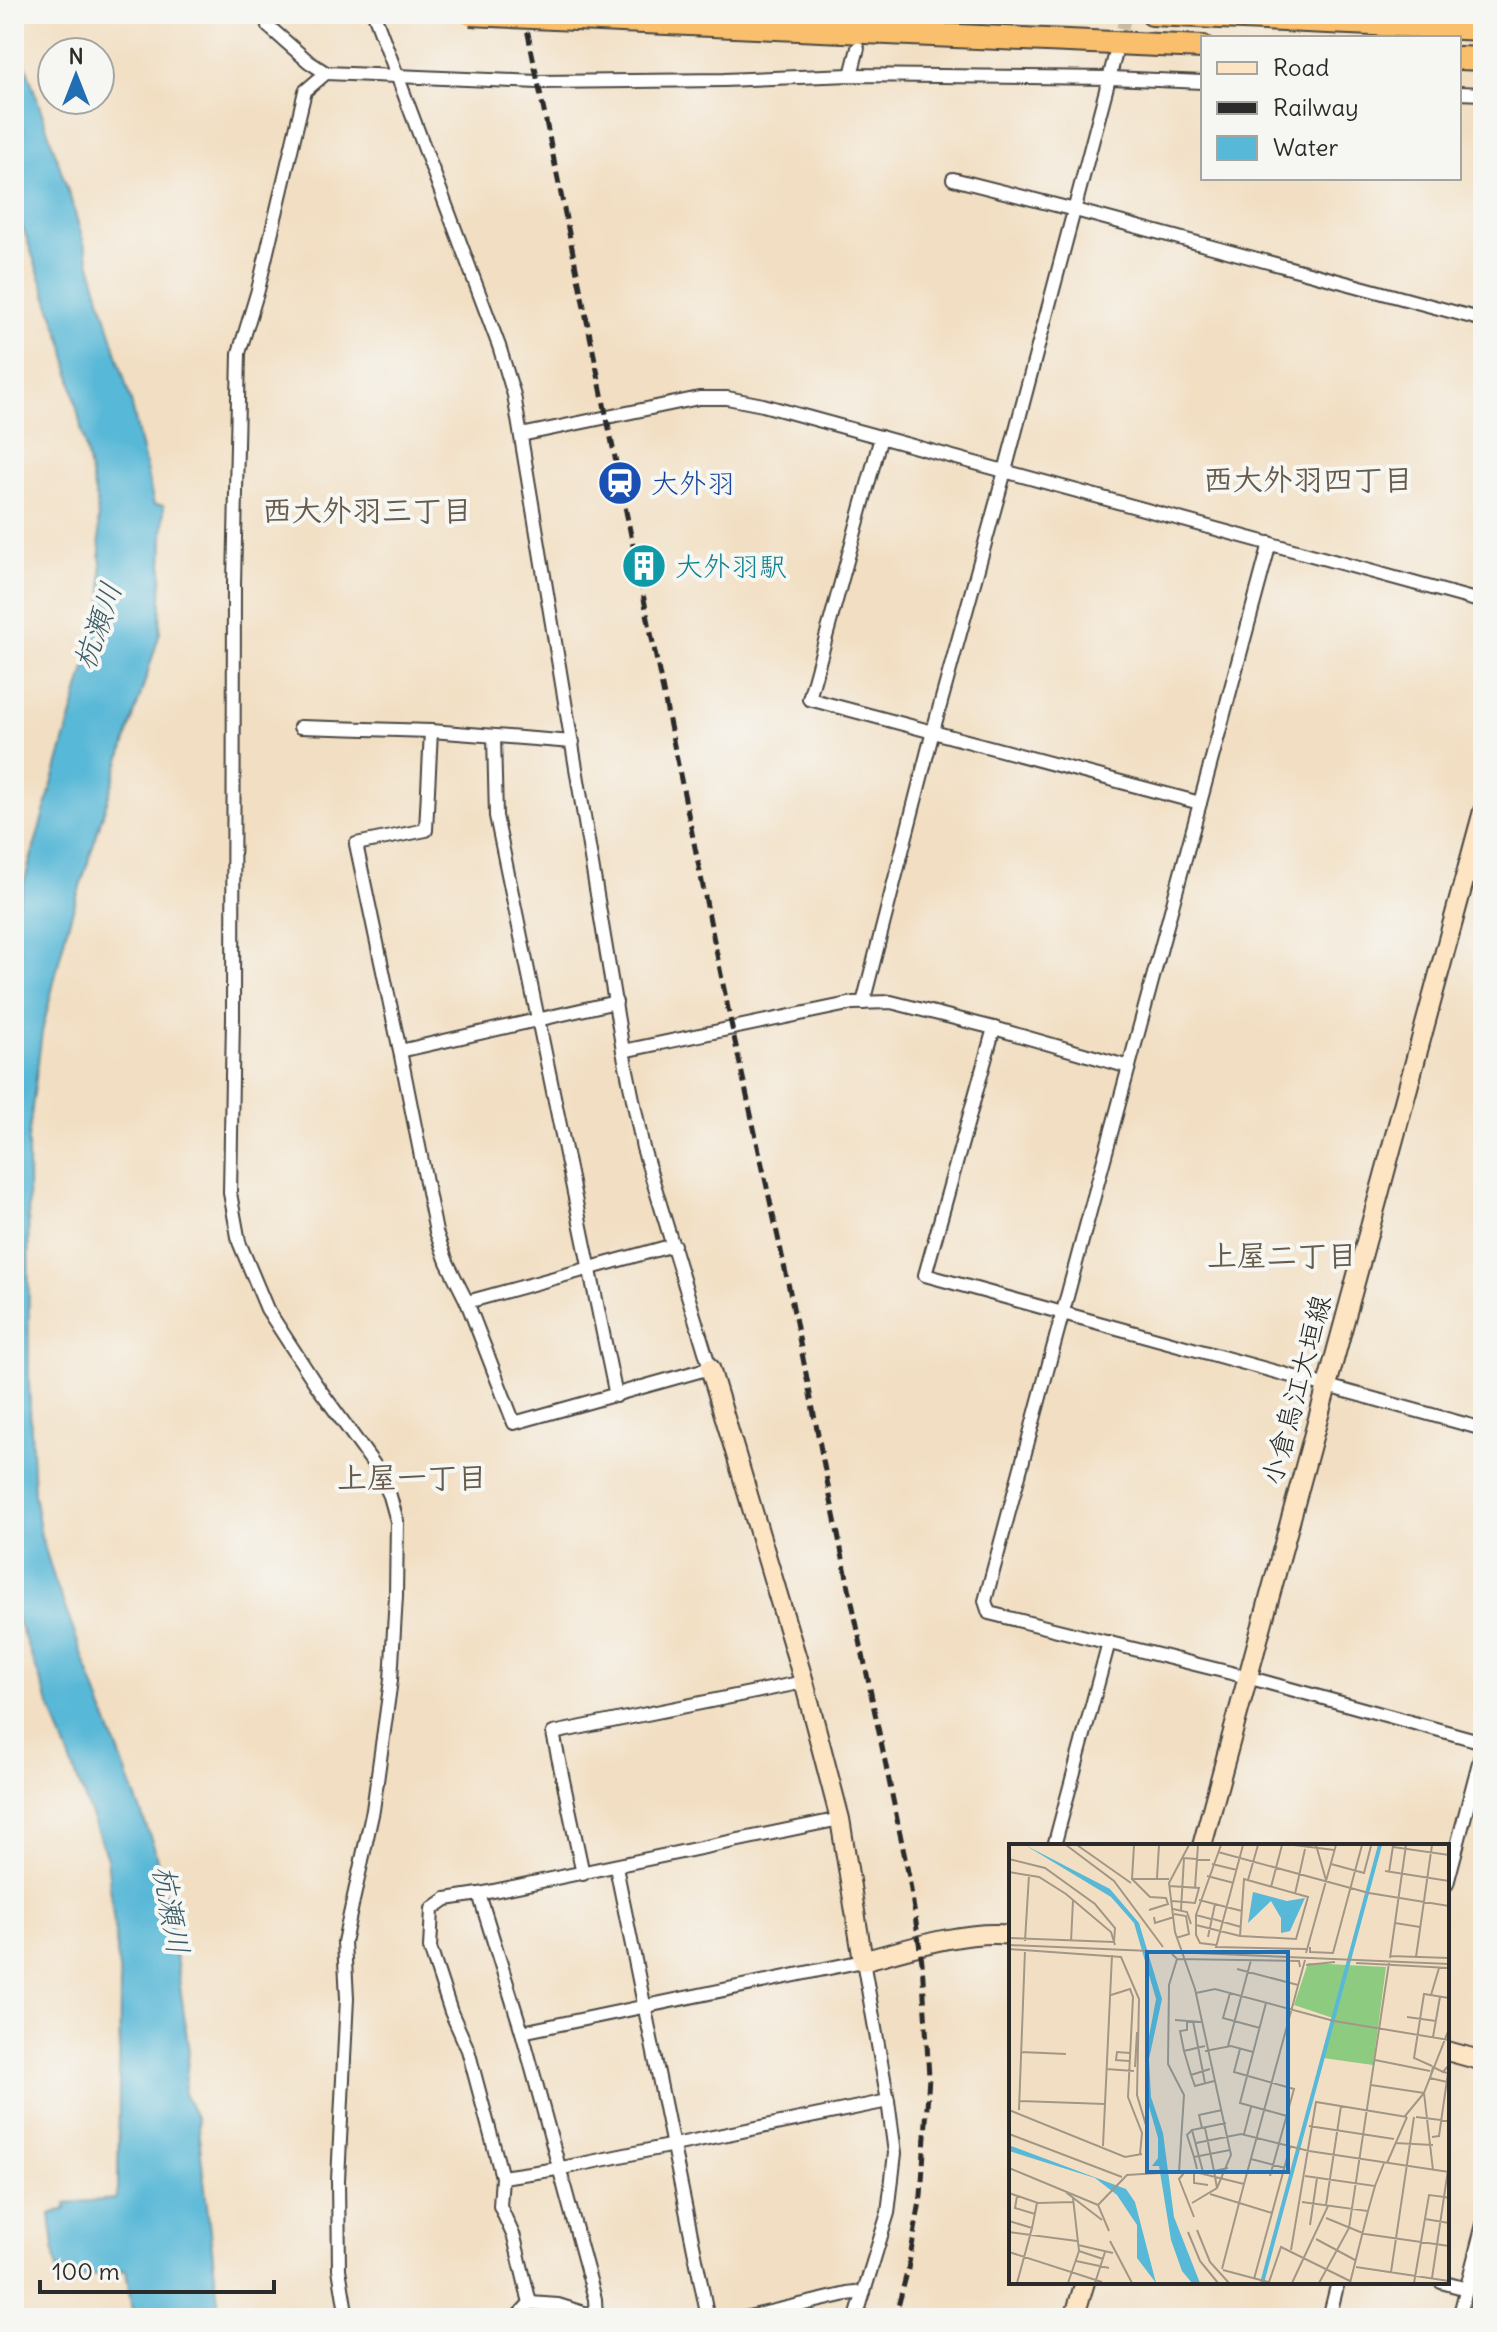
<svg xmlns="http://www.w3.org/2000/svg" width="1497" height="2332" font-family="Delius,'Klee One',sans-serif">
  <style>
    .water { fill: #58b8d7; stroke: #427281; stroke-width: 2 }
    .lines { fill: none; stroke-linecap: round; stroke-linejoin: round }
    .street-tunnel { stroke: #cabba5; stroke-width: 12; stroke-dasharray: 12 6; stroke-linecap: butt }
    .street-casing { stroke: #494642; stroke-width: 16 }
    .secondary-casing { stroke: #494642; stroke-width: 22 }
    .highway-casing { stroke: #494642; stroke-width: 26 }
    .street { stroke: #fff; stroke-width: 12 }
    .secondary { stroke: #fde5c4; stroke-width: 18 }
    .highway { stroke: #f9bf6c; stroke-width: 22 }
    .rail { stroke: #2b2b2b; stroke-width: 5; stroke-dasharray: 12 6; stroke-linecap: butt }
    .highway-bridge-casing { stroke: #494642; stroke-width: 26; stroke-linecap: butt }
    .highway-bridge { stroke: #f9bf6c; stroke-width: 22 }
    .labels { text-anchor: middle; stroke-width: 8; stroke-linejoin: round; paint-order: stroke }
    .transit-label { font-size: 28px; fill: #164399; stroke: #f6f6f2; text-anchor: start }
    .culture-label { font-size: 28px; fill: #0d838f; stroke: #f6f6f2; text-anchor: start }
    .street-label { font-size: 28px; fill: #2b2b2b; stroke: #f6f6f2 }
    .neighbourhood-label { font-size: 30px; font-weight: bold; fill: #675b4b; stroke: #f6f6f2 }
    .water-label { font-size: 30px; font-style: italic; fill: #3b5c67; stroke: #f6f6f2 }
    .inset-river { fill: none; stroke: #58b8d7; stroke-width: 4 }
    .inset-road { fill: none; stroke: #a29786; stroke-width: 2 }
    .view { fill: #1f6fb2; fill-opacity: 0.15; stroke: #1f6fb2; stroke-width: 4 }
    .inset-edge { fill: none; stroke: #2b2b2b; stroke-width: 4 }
  </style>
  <rect width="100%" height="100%" fill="#f6f6f2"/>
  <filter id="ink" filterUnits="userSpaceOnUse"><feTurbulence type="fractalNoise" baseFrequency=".0125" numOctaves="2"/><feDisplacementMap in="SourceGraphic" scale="16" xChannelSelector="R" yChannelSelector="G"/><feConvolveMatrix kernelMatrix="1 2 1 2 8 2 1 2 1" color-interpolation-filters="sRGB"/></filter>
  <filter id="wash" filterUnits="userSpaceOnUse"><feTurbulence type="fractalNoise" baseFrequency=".006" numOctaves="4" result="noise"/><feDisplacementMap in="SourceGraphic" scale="32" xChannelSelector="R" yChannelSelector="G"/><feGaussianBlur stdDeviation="1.8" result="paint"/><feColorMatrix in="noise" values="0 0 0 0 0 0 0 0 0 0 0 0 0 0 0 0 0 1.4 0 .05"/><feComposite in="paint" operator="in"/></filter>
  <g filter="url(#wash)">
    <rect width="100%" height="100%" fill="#f2dfc3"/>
    <polygon class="water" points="14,14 16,14 18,42 71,200 131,401 154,505 164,505 160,633 66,932 42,1032 28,1139 29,1386 34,1494 41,1536 55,1581 154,1847 172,1927 189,2052 184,2094 197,2119 220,2318 133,2318 126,2270 78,2278 73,2271 57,2271 50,2214 66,2209 66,2203 115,2199 118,2191 120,1980 107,1858 14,1610 14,918 99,619 103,595 97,504 64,346 14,202"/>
  </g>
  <g filter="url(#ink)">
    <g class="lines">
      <g class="street-tunnel">
        <polyline points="253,14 268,26"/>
        <polyline points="1118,46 1126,14"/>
      </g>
      <g class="street-casing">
        <g id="street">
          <polyline points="374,14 499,346 514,395 623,1051 643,1148 710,1368 514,1423 467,1302 674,1245"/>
          <polyline points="268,26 309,62 326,73 538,82 724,80 851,75 1111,78 1203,82"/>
          <polyline points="326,73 305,91 258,290 239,353 234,584 233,1018 230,1193 239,1242 267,1309 315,1383 378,1470 390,1496 397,1521 396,1596 391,1680 373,1810 344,1942 347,1998 338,2180 339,2269 347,2318"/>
          <polyline points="851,75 858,48"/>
          <polyline points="1459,93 1483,94"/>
          <polyline points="953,179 1075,210 1483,320"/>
          <polyline points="521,435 699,398 727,398 763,405 1483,602"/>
          <polyline points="881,437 809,699 1200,803"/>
          <polyline points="1270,543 985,1601 989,1613 1247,1677 1483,1742"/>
          <polyline points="300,727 431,731 573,742"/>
          <polyline points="431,731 426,830 356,844 400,1051 616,1002"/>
          <polyline points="494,737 496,816 616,1396"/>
          <polyline points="863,1003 933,731 1005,471 1115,56"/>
          <polyline points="994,1028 925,1275 1483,1429"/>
          <polyline points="400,1051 436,1232 447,1262 467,1302"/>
          <polyline points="623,1051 853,1003 891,1002 994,1028 1129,1067"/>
          <polyline points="1054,1846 1109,1642"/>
          <polyline points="616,1867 708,2318"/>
          <polyline points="583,1874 553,1733 804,1682"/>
          <polyline points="1447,1884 1483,1747"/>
          <polyline points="479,1894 446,1899 432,1909 430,1948 451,2012 468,2050 502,2177"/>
          <polyline points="14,1915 14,1933"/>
          <polyline points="522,2032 863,1961 888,2101 895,2153 888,2213 856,2318"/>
          <polyline points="1441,2282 1467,2289"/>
          <polyline points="530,2303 514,2237 500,2206 502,2177 557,2169 888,2101"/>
          <polyline points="516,2318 530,2303 558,2305 596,2317"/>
          <polyline points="596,2318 595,2299 522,2032 479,1894 840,1819"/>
          <polyline points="744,2318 847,2294 864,2292"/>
          <polyline points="1329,2318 1338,2282"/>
          <polyline points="1459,2318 1483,2224"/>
        </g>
      </g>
      <g class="secondary-casing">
        <g id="secondary">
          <path d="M710,1368L804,1682L840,1819L863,1961C906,1949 968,1929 1011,1935"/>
          <polyline points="1202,1846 1483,811"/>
          <polyline points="1447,2051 1483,2061"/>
          <polyline points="1074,2318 1085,2282"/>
        </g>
      </g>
      <g class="highway-casing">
        <g id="highway">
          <polyline points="1152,14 1483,29"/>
          <polyline points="554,18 1203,47"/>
          <polyline points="1459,58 1483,59"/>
        </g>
      </g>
      <use href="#street" class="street"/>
      <use href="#secondary" class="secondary"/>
      <use href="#highway" class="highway"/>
      <polyline class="rail" points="524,14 732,1028 790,1292 830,1496 909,1877 922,1962 929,2077 921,2196 908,2269 895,2318"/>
      <g class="highway-bridge-casing">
        <polyline id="highway-bridge" points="470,14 554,18"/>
      </g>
      <use href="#highway-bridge" class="highway-bridge"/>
    </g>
  </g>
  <defs>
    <g id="station-disc" transform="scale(2.3)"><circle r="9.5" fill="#1a4fb4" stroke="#f6f6f2"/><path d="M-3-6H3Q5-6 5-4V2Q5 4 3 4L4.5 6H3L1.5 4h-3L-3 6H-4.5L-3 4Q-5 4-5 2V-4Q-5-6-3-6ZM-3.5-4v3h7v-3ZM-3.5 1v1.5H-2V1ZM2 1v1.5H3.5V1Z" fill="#fff"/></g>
    <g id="building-disc" transform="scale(2.3)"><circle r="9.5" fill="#0f9aa8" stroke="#f6f6f2"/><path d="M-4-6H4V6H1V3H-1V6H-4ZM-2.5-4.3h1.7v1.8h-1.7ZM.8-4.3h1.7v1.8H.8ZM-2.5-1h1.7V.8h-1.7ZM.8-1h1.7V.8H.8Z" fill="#fff"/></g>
  </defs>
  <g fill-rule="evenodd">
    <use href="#station-disc" x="620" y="483"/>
    <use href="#building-disc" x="644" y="566"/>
  </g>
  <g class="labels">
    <g class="transit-label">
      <text x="651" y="493">大外羽</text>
    </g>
    <g class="culture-label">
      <text x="675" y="576">大外羽駅</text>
    </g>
    <g class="street-label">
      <text transform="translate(1296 1390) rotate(-75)" y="10">小倉烏江大垣線</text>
    </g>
    <g class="neighbourhood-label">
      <text x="1308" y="490">西大外羽四丁目</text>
      <text x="367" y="521">西大外羽三丁目</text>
      <text x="1282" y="1266">上屋二丁目</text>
      <text x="412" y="1488">上屋一丁目</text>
    </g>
    <g class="water-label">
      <text transform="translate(98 626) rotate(-71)" y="10">杭瀬川</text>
      <text transform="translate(171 1910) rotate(80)" y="10">杭瀬川</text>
    </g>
  </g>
  <g transform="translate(1009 1844)">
    <rect width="440" height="440" fill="#f2dfc3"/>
    <path d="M299,119L377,123L364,221L314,214L324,174L285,161Z" fill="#8dcb80"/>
    <path d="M16,1L101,45L130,79L153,155L140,215L142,253L154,289L165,373L191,439H183L173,427L162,396L150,322H143L149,314V294L137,252L136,214L147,155L125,79L102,53ZM244,48L278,57L296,54L281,87L272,89V74L262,57L239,79ZM2,302L117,345L126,358L147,439L128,414V381L108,351L86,334L0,307Z" fill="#58b8d7"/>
    <path class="inset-river" d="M253,439L371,1"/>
    <path class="inset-road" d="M57,1L105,37L154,103M68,1L122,39M125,1L123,35H160M180,1L160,39L166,88L186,145L222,311L208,344L183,359M234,1L207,103L297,105M285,1L325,6M307,1L317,36M384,3L440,11M209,8L360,49L440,62M0,15L36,24L86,60L106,84L105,98M203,20L228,26M322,20L355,29L362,2M376,27L440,37M0,28L30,33L57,50L102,88L106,101M380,28L384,2M198,32L225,39M148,34L150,1M123,35L141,53L157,54L159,60L140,66M239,36L249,1M160,42L190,44L186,59L163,57M262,43L273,1M186,44L189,1M286,50L296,5M190,56L233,67M164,65L178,68L182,80M172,66L175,14L201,16M165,70L177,72L180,90L167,94M187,71L212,1M145,73L146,79L165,73M202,75L187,71V91L191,99L207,101M204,75L232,83M386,79L411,83M187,81L231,92L287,95L299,53L235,35L231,92M199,93L206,60M0,94L105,98M16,97L20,31M62,98L64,56M0,101L440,120M301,103V108L324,109L353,1M0,105L112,113L130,155L128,251L139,288L138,316M297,109L327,1M163,110L168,115L290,117L291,123M381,112L440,114M407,113L423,1M381,114L397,1M168,115L160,141L159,220L175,251L170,328M347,119L440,124M297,121L326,118M228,125L289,141M187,149L206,145L325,177L440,196M221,149L214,174L251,184M102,151L121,145L124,153L119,253L133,289L131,310M422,151L430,124M257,159L231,259L278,272M398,173L427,177M166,176L192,178M178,177V186L171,187L175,207L196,202M184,177L196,239M424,193L431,153M219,202L242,116M231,205L225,228L285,245L261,332M175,207L182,231M196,207L222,202L244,208M12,208L57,210M366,216L421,227M120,217L107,216L108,208L121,209M423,222L405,214L415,150L440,154M126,223L128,188M97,225L125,227M201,225L182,231L186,242L205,237M438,238L421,234L424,223L434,228L440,221M362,241L415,249M11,257L96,260M0,266L116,313L133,310M10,266L16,106M396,272L415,249M407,273L440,277M300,282L385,295M193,284L190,271L213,266M196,284L205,327M183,286L178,291L185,313M0,290L113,333M235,290L242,263M423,293L430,292L439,229L434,228M187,299L232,290L300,307L440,328M386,299L424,301M94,302L103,111M242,315L276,324M378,319L398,273M0,324L89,361M188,325L185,313L221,306M424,326L415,249L440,185M194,328L183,286L217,279M175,329L170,335L185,373M185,329V339L199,341M296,332L366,342L359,367M366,342L375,319M208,344L205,327L219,324M54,346L93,376M0,349L29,359L64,358M201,350L263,369M8,352L6,364L26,370M293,358L359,367L341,439M317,361L332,262M317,374L356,390L440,402M416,375L440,379M0,377L23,384L28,359M301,381L308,334M188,386L201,418L220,439M100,387L89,361L118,331L182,327L235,340L296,116M0,388L68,397M179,388L191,417L209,439M307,395L346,416M101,397L123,439M69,401L104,409M282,406L307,258L398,273M70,407L94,415M0,408L93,438M67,417L100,424M347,423L440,437M213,425L235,340M214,426L259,438M382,428L405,273M423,434L435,353L440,354M245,435L281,303M260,438L272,403L341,437M8,439L23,384M59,439L70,407L64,354M86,439L96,408M283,439L319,362M310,439L340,384L380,119M405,439L420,351L435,353L440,319"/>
    <path class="view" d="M138,108H279V328H138Z"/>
    <rect width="440" height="440" class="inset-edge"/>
  </g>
  <rect width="1497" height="2332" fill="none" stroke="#f6f6f2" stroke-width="48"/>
  <rect x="1201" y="36" width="260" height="144" fill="#f6f6f2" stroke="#a5a5a2" stroke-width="2"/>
  <rect x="1217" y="62" width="40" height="12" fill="#fde5c4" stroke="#a5a5a2" stroke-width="2"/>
  <text x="1273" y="76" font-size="24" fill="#2b2b2b">Road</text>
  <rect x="1217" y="102" width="40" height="12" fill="#2b2b2b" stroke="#a5a5a2" stroke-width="2"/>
  <text x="1273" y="116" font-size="24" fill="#2b2b2b">Railway</text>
  <rect x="1217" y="136" width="40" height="24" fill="#58b8d7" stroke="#a5a5a2" stroke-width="2"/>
  <text x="1273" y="156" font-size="24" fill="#2b2b2b">Water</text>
  <g transform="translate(76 76)"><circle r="38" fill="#f6f6f2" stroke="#a5a5a2" stroke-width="2"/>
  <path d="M0-6L14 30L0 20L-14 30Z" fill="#1f6fb2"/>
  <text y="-12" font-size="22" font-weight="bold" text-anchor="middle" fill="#2b2b2b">N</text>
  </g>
  <path d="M40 2280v12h234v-12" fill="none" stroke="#2b2b2b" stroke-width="4"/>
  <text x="52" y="2280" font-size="24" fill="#2b2b2b" stroke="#f6f6f2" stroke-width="6" paint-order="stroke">100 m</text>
</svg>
